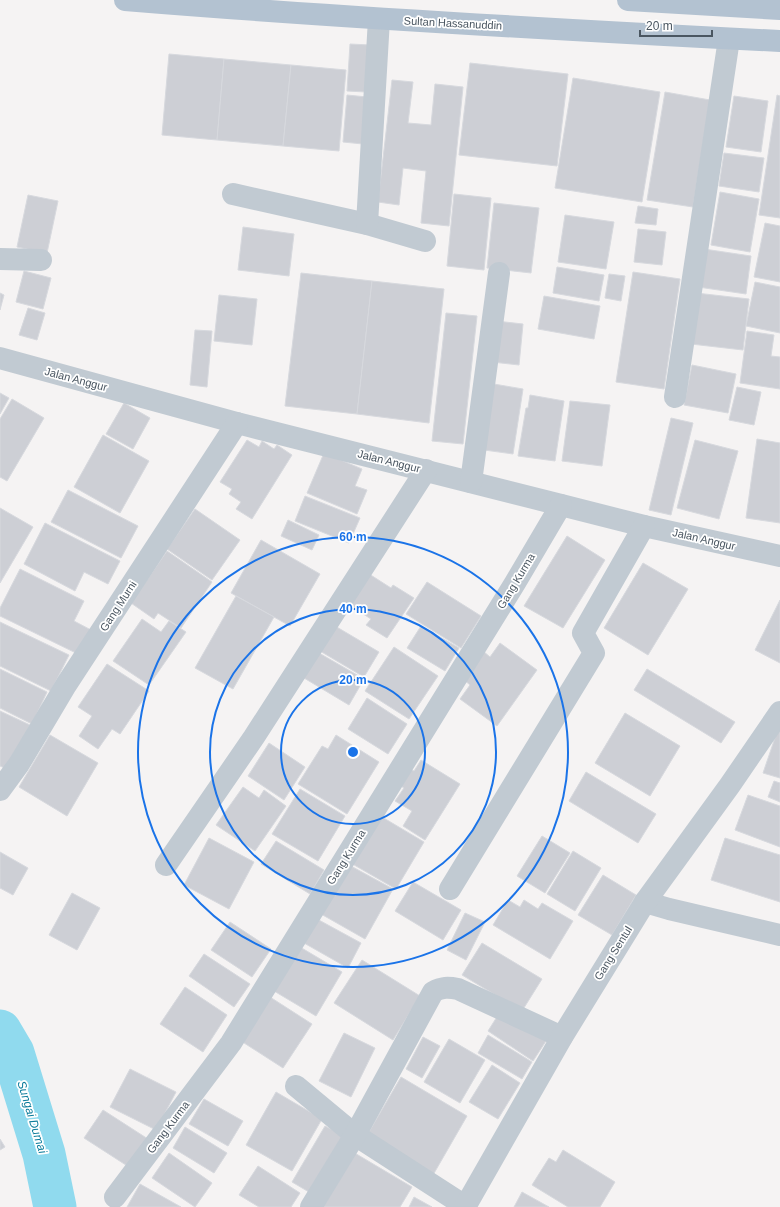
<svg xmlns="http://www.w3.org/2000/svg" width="780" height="1207" font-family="Helvetica,sans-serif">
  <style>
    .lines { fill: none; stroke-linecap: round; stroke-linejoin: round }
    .river { stroke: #90daee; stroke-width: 43 }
    .building { fill: #cdcfd5; stroke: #d7d9de }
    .minor { stroke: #c1cad2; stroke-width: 22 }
    .major { stroke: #b3c2d1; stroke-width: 22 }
    .ring { fill: none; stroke: #1a73e8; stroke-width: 2 }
    .labels { text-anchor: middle; stroke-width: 3.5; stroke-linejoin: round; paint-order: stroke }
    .street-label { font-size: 11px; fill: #4a5661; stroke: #fff }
    .water-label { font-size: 12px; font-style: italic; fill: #0c7c9b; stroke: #fff }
    .centre { fill: #1a73e8; stroke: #fff; stroke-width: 2 }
    .ring-label { font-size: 12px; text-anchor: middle; font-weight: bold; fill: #1a73e8; stroke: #fff; stroke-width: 3.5; stroke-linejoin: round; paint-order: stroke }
  </style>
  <rect width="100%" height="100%" fill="#f5f3f3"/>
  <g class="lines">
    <polyline class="river" points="0,1031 13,1053 44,1154 55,1207"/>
  </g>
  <g class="building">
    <polygon points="350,44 370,45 366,92 347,91"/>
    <polygon points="169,54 224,59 217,140 162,135"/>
    <polygon points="224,59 291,65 283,146 217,140"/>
    <polygon points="470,63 568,74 557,166 459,155"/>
    <polygon points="291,65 346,70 339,151 283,146"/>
    <polygon points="573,78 660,92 642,202 555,188"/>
    <polygon points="392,80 413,82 408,123 431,125 435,84 463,87 449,226 421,223 426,171 403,168 399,205 378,202"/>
    <polygon points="665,92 710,100 693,207 647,200"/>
    <polygon points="347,95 367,97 363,144 343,142"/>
    <polygon points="777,95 780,96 780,218 759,215"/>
    <polygon points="734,96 768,101 761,152 726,147"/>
    <polygon points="724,153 764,158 759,192 719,186"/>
    <polygon points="720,192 759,199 750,252 711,245"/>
    <polygon points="454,194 491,198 484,270 447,266"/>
    <polygon points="28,195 58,201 47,253 17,247"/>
    <polygon points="494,203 539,208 531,273 487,268"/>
    <polygon points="638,206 658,209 656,225 635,223"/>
    <polygon points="565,215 614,222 606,269 558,262"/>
    <polygon points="765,223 780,226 780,282 754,277"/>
    <polygon points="243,227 294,234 289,276 238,270"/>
    <polygon points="638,229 666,232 662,265 634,262"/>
    <polygon points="704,249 751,256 746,294 698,287"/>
    <polygon points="557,267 604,275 599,301 553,293"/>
    <polygon points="24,271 51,278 43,309 16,302"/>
    <polygon points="633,272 680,279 664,389 616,382"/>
    <polygon points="301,273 372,281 357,414 285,406"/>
    <polygon points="609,274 625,276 621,301 605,298"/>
    <polygon points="372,281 444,289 429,423 357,414"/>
    <polygon points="755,282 780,287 780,333 746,326"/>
    <polygon points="0,293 4,295 0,310"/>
    <polygon points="696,293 749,299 743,350 691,344"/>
    <polygon points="219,295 257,299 252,345 214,341"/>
    <polygon points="544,296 600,306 594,339 538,329"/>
    <polygon points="28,308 45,313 37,340 19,335"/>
    <polygon points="446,313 477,316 463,444 432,441"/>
    <polygon points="496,321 523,324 519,365 492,362"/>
    <polygon points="195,330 212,331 207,387 190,385"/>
    <polygon points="747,331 774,335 771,356 780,357 780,389 740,383"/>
    <polygon points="692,365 736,374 728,413 684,405"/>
    <polygon points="488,383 523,389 513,454 477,449"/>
    <polygon points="737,387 761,392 754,425 729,420"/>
    <polygon points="0,393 9,398 0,414"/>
    <polygon points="530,395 564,401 555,461 518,456 526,408 528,408"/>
    <polygon points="12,399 44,418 7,481 0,477 0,419"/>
    <polygon points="570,401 610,405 602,466 562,461"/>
    <polygon points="124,403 150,418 133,449 106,434"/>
    <polygon points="671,418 693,423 671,515 649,510"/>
    <polygon points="103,435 149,461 120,513 74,487"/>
    <polygon points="757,439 780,443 780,523 746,518"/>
    <polygon points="247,440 259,447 262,441 274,449 277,445 292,455 252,519 236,509 241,502 229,494 232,489 220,482"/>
    <polygon points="695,440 738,451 719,519 677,508"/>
    <polygon points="324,453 362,469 355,486 367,490 357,514 307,493"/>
    <polygon points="68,490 138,526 121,558 51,522"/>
    <polygon points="305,496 360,518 349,543 295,521"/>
    <polygon points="0,508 33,527 0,583"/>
    <polygon points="195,509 240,540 212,580 167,549"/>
    <polygon points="288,520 319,535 312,550 281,536"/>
    <polygon points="45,523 120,561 108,584 84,572 75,591 24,564"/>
    <polygon points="567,536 605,560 563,628 524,606"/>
    <polygon points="261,540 320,574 290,626 231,593"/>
    <polygon points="167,551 212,582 181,628 158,613 154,619 131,603"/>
    <polygon points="643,563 688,589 648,655 604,628"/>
    <polygon points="20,569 84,601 74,621 91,630 78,654 0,616 0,608"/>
    <polygon points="366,572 391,588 393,585 414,598 387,638 366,625 371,619 346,603"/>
    <polygon points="427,582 481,616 461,648 406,614"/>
    <polygon points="236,596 274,617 233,689 195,668"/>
    <polygon points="780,600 780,663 755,650"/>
    <polygon points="142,619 161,632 169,621 186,632 149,685 113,661"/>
    <polygon points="0,622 69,655 51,691 0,666"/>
    <polygon points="335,626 379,652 364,677 320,651"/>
    <polygon points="421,626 459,648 445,671 407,648"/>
    <polygon points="500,643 537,670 497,726 460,699 470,685 463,679 483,651 490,657"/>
    <polygon points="394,647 438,676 409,719 365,691"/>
    <polygon points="319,653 364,679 349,705 304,678"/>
    <polygon points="107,664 149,691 120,734 112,729 98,749 79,736 92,716 78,707"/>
    <polygon points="0,669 47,692 32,724 0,708"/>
    <polygon points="647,669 735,722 721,743 634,690"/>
    <polygon points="367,698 407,724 388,754 348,729"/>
    <polygon points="0,711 30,725 9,770 0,766"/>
    <polygon points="625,713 680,746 650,796 595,763"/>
    <polygon points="778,729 780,730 780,778 763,773"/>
    <polygon points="50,735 98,763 67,816 19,787"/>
    <polygon points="336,735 379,762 347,814 298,784 322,746 328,749"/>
    <polygon points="269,743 305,767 284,800 248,776"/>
    <polygon points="421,760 460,784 425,840 403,826 412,811 395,801 404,788 396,783 406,767 414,771"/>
    <polygon points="586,772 656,814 638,843 569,801"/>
    <polygon points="774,781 780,783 780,802 768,797"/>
    <polygon points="243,787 259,798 264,790 286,806 255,851 216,825"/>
    <polygon points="300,789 345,816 318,861 272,834"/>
    <polygon points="748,795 780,806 780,847 735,830"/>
    <polygon points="377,814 424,842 396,889 349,862"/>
    <polygon points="542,836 570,853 545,893 517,876"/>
    <polygon points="209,838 254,862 229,909 184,885"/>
    <polygon points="725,838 780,855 780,902 711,880"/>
    <polygon points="276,841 324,870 310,894 261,864"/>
    <polygon points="573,851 601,868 575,911 547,894"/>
    <polygon points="0,852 28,868 13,895 0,888"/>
    <polygon points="349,865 393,889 365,939 321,914"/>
    <polygon points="603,875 636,895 612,935 578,915"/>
    <polygon points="413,882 461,910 443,940 395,911"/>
    <polygon points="72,893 100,908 77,950 49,935"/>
    <polygon points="508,900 520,907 524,900 538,909 542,903 573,921 550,959 493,925"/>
    <polygon points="465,913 485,922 466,960 447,950"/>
    <polygon points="317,919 361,943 348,968 304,943"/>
    <polygon points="230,922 271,949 252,977 211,950"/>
    <polygon points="482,943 542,979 522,1011 462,975"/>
    <polygon points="300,947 342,972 316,1016 274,991"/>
    <polygon points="204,954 250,984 234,1007 189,976"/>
    <polygon points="362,960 420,996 393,1040 334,1003"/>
    <polygon points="185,987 227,1015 203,1052 160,1024"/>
    <polygon points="270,997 312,1024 283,1068 241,1041"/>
    <polygon points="500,1012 546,1041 533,1061 488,1031"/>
    <polygon points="344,1033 375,1048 351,1097 319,1081"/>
    <polygon points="488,1035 532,1062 522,1079 478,1053"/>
    <polygon points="423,1037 440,1046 422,1078 406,1069"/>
    <polygon points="449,1039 485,1060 460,1103 424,1082"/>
    <polygon points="492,1065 520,1083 498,1119 469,1102"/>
    <polygon points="130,1069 176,1092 156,1130 110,1107"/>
    <polygon points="401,1077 467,1116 433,1175 366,1137"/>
    <polygon points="276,1092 322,1119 292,1171 246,1145"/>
    <polygon points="204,1099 243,1121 228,1146 189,1124"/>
    <polygon points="103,1110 148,1139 129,1167 84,1138"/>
    <polygon points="325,1126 348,1138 314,1195 292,1182"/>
    <polygon points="185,1127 227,1153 214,1173 173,1148"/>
    <polygon points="0,1139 5,1147 0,1150"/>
    <polygon points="563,1150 615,1182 600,1207 568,1207 532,1185 549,1158 556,1162"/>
    <polygon points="353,1152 412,1187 400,1207 320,1207"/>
    <polygon points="169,1153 212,1183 195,1207 152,1178"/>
    <polygon points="258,1166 300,1193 291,1207 259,1207 239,1195"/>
    <polygon points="140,1184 181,1207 127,1207"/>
    <polygon points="522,1192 549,1207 514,1207"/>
    <polygon points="414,1197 432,1207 409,1207"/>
  </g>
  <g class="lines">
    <g class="minor">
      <polyline points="233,194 367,224 425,241"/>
      <polyline points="367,224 379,19"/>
      <polyline points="0,259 41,260"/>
      <polyline points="0,358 237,423 561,505 644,526 780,556"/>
      <polyline points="675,397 729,39"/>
      <polyline points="471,482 499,273"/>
      <polyline points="0,790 19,764 66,685 237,423"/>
      <polyline points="166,865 254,737 426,470"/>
      <polyline points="450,889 594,653 583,633 644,526"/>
      <polyline points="645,902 669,909 780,935"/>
      <polyline points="296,1086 355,1135 465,1206"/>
      <polyline points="115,1197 231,1043 515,583 561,505"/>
      <path d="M311,1207L355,1135L433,992C442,987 448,987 458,989L562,1037"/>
      <polyline points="465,1207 562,1037 645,902 730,785 780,712"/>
    </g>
    <g class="major">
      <path d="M125,0C343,18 562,30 780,41"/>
      <polyline points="628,0 780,9"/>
    </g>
  </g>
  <g class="ring">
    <circle cx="353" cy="752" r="72"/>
    <circle cx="353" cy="752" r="143"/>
    <circle cx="353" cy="752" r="215"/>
  </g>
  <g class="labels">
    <g class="street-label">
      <text transform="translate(453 23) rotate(3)" y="4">Sultan Hassanuddin</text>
      <text transform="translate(76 379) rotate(15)" y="4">Jalan Anggur</text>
      <text transform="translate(389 461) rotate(14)" y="4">Jalan Anggur</text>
      <text transform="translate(704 539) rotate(13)" y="4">Jalan Anggur</text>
      <text transform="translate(516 581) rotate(-59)" y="4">Gang Kurma</text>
      <text transform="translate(118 606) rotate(-57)" y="4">Gang Murni</text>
      <text transform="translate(346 857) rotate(-58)" y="4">Gang Kurma</text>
      <text transform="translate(613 953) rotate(-58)" y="4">Gang Sentul</text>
      <text transform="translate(168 1127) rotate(-53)" y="4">Gang Kurma</text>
    </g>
    <g class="water-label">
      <text transform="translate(32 1117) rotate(73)" y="4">Sungai Dumai</text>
    </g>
  </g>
  <circle cx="353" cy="752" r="6" class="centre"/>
  <g class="ring-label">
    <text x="353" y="541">60 m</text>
    <text x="353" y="613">40 m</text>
    <text x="353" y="684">20 m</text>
  </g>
  <path d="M640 30v6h72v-6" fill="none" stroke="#4a5661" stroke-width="2"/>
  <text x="646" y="30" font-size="12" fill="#4a5661" stroke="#ffffff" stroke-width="3" paint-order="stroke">20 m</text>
</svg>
